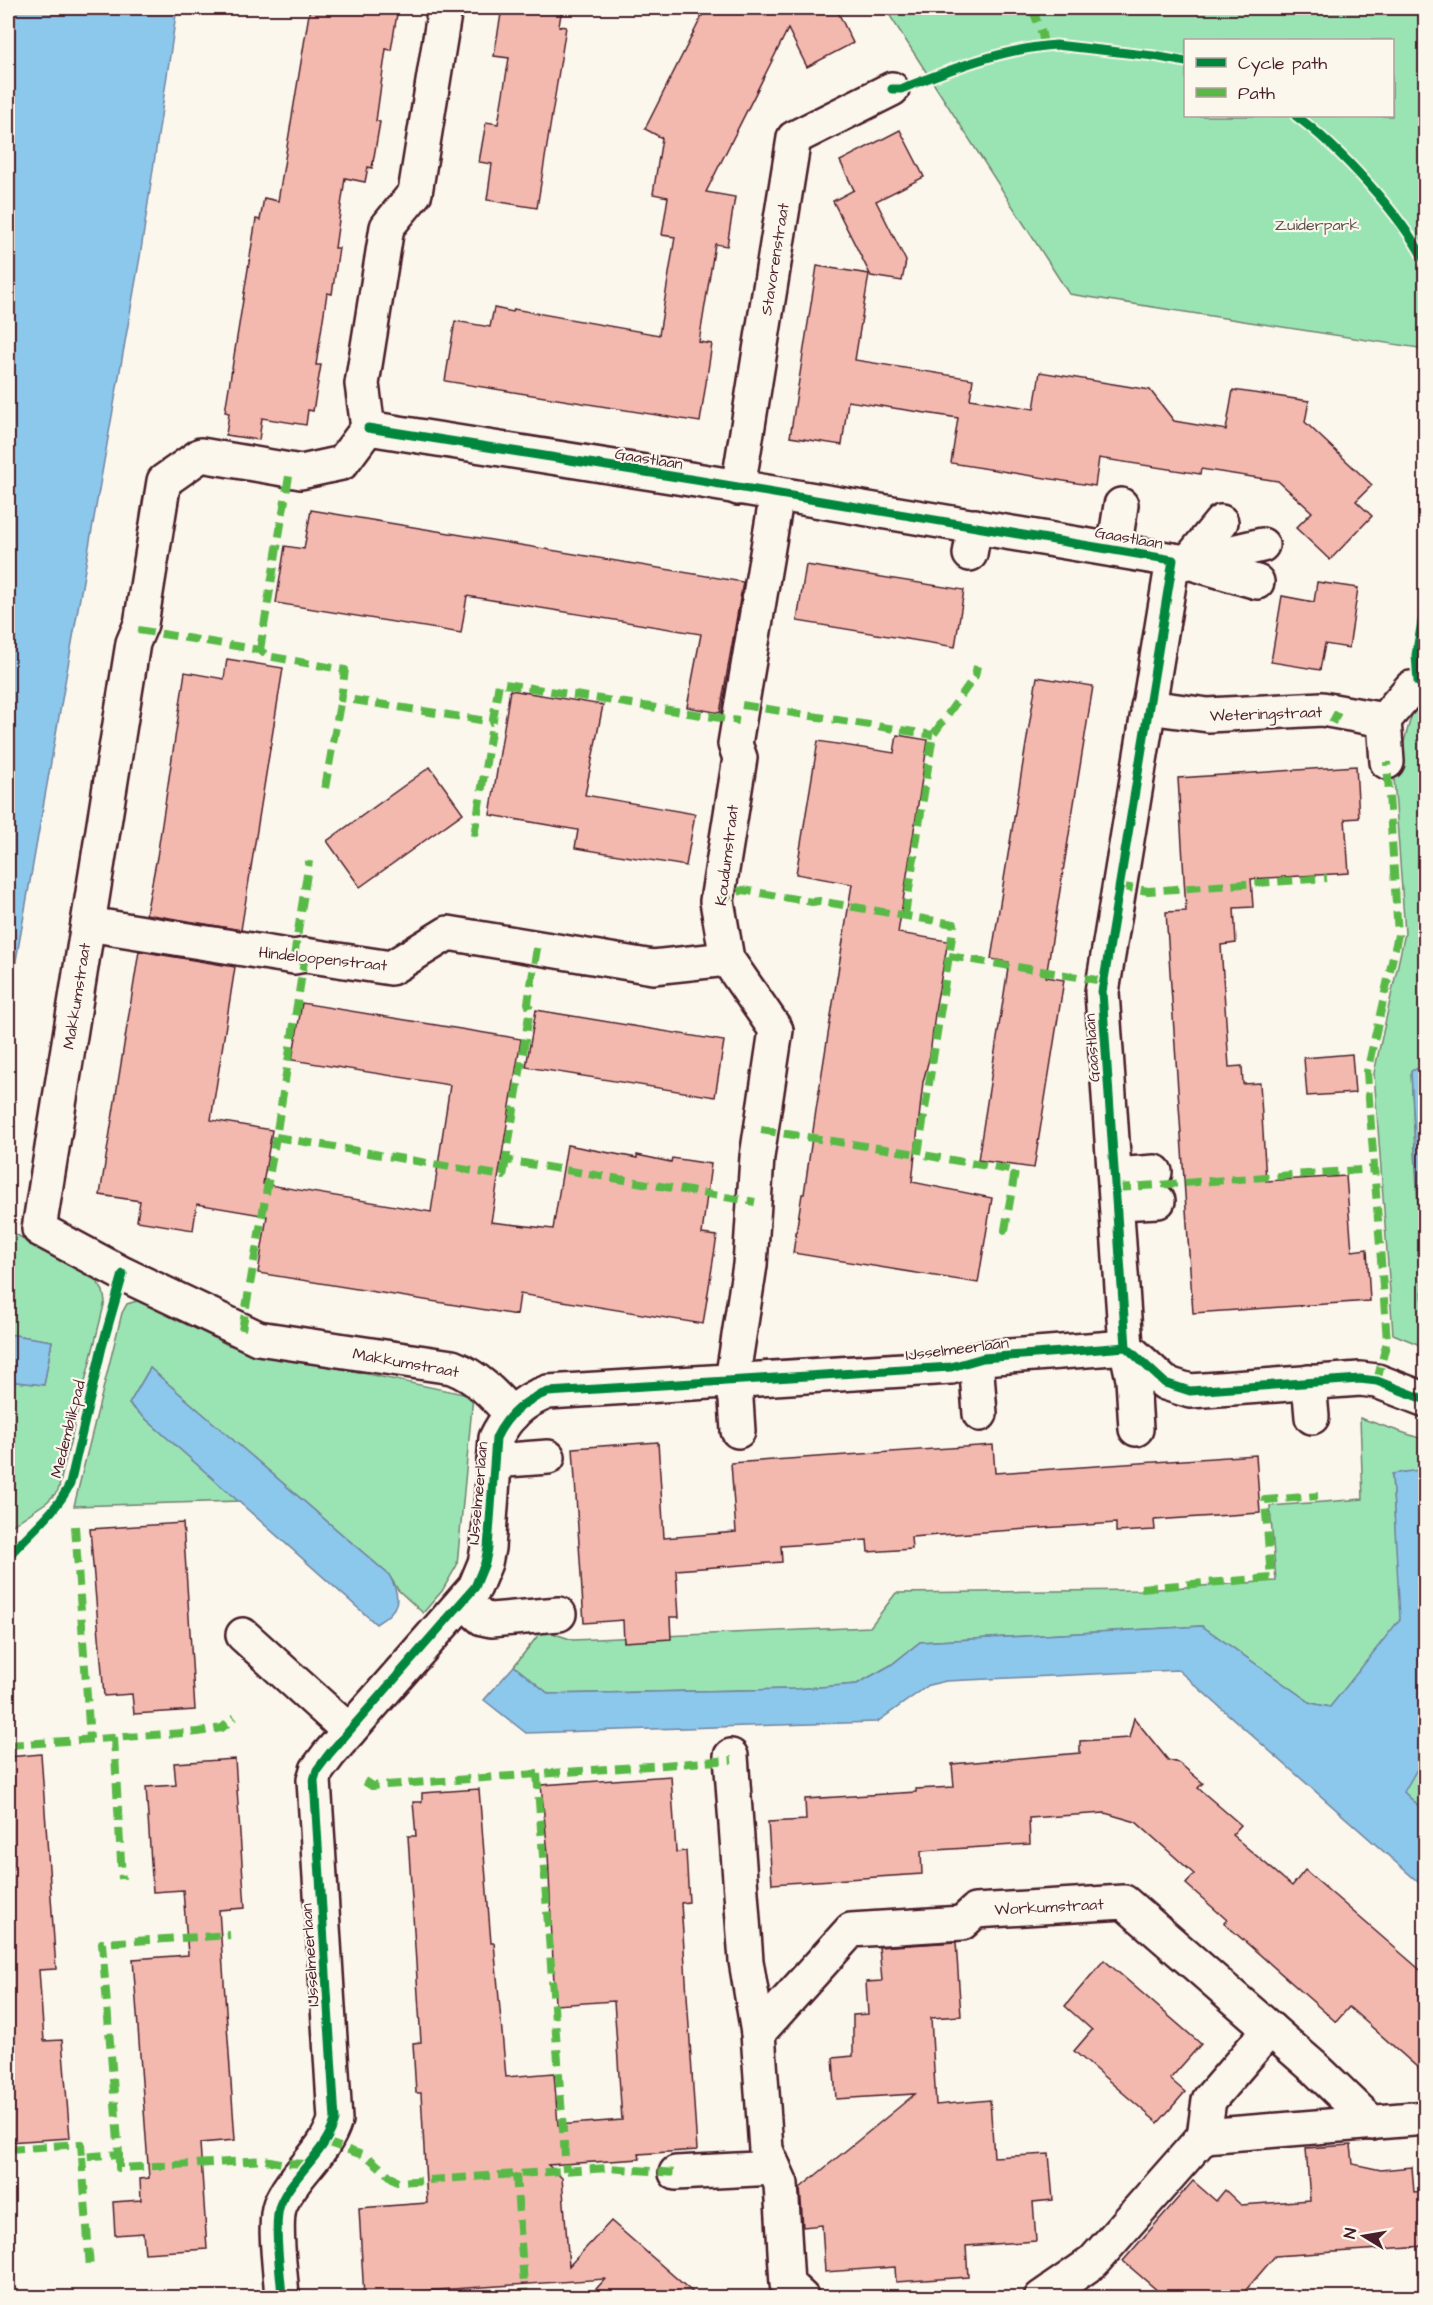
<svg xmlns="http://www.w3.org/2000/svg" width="1433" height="2305" font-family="'Architects Daughter',sans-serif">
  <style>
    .green { fill: #9ae4b3; stroke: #72826f; stroke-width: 1.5; fill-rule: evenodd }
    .water { fill: #8cc7ec; stroke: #72849f; stroke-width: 1.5 }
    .building { fill: #f3b9af; stroke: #4a1f2b; stroke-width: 1.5 }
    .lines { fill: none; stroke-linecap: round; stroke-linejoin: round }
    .minor-casing { stroke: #4a1f2b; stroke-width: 38 }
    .minor { stroke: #fbf7ec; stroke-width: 33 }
    .quiet { stroke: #58b947; stroke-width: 8; stroke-dasharray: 15 8; stroke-linecap: butt }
    .cycleway-casing { stroke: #fbf7ec; stroke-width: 13 }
    .cycleway { stroke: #00873e; stroke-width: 9 }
    .labels { text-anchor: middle; stroke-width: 4.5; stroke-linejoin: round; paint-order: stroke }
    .park-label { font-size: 16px; fill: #5e504d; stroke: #fbf7ec }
    .street-label { font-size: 16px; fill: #4a1f2b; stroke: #fbf7ec }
  </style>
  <rect width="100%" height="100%" fill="#fbf7ec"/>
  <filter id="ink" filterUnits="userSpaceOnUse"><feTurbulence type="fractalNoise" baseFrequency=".0167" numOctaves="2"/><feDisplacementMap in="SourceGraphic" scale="12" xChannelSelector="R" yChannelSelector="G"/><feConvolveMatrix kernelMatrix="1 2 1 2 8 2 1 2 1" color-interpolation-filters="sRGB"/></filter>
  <g filter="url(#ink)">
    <g class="green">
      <path d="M885,8H1425V349L1069,294ZM1392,40V116H1186V40Z"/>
      <polygon points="1425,697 1426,1066 1411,1071 1425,1347 1393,1334 1374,1073 1405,933 1393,763 1398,763 1415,703"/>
      <polygon points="8,1230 95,1278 103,1291 105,1301 58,1491 47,1502 8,1528 8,1381 44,1385 52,1341 8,1334"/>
      <polygon points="140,1300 228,1345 473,1396 457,1565 442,1591 423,1613 398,1590 389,1575 150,1368 129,1404 239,1501 74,1506 122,1313 127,1304"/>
      <polygon points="1360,1418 1425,1440 1425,1469 1392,1475 1401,1619 1330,1707 1311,1703 1202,1626 920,1642 891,1665 857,1684 796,1689 549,1694 514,1666 547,1624 555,1634 573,1640 870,1627 896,1593 1141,1590 1276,1581 1270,1506 1363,1499"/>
      <polygon points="1425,1755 1425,1812 1403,1792"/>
    </g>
    <g class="water">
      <polygon points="8,8 177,8 140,257 8,1006"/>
      <polygon points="1425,1066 1426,1328 1425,1328 1411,1071"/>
      <polygon points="8,1334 52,1341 44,1385 8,1381"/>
      <path d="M150,1368L389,1575C402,1598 400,1610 376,1624L129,1404Z"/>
      <polygon points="1425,1469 1425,1755 1404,1792 1425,1812 1425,1888 1178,1670 946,1681 929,1685 877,1722 526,1733 484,1700 514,1666 549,1694 796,1689 857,1684 891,1665 920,1642 1202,1626 1311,1703 1330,1707 1400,1619 1392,1474"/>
    </g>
    <g class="building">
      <polygon points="310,8 398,8 391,50 386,49 376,121 380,122 372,168 368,167 365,182 345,178 335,248 339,248 332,294 327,293 316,365 321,365 313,411 308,410 306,425 262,418 259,440 226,435 229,413 225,412 256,219 260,220 264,198 278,201"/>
      <polygon points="502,8 562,8 559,26 566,27 537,208 487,200 492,164 479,162 486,122 498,124 509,58 494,56"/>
      <polygon points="706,8 836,8 853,43 807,67 788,29 706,192 735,197 727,246 715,244 699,342 712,344 700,422 445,381 455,321 490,327 494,308 513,312 514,309 659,335 675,237 662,235 668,197 653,194 662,138 645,129"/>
      <polygon points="900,130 924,177 876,201 906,261 902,281 871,276 833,201 854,190 840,161"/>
      <polygon points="817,266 869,274 855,360 973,379 970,399 1034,409 1040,372 1150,390 1174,421 1226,430 1233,390 1309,401 1305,422 1372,485 1356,501 1372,516 1330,560 1296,528 1312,512 1278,481 1201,469 1200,474 1099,458 1095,486 951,463 958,418 848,401 842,445 790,437"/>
      <polygon points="311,510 743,582 720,713 687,707 701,634 467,596 461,633 276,603 285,546 304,549"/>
      <polygon points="806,565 964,590 955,647 797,621"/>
      <polygon points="1317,582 1358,588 1349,648 1325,644 1320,670 1271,662 1282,596 1314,602"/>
      <polygon points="227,659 283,668 241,930 146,914 157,857 185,672 224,679"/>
      <polygon points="1037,677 1093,686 1046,977 1064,980 1034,1168 978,1160 1009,962 991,959"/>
      <polygon points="510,690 603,705 585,795 695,814 686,866 575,848 578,830 490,815"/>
      <polygon points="897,735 928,740 898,933 948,941 936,1005 930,1055 923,1082 912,1182 992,1198 978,1283 793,1253 802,1194 804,1194 816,1110 852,884 796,874 818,741 894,753"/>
      <polygon points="1356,766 1359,818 1345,819 1349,873 1251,879 1253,907 1234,908 1236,943 1221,945 1229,1067 1242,1066 1243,1084 1260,1083 1266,1181 1346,1176 1352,1251 1367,1249 1370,1301 1193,1313 1166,912 1186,911 1178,778"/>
      <polygon points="430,767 463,813 360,887 327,841"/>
      <polygon points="139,951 235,967 211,1120 272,1130 263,1184 431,1212 450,1085 292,1060 302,1003 521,1039 491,1222 553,1229 567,1145 637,1158 637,1155 671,1162 672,1158 711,1164 702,1234 717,1236 703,1324 520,1294 517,1315 258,1273 267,1216 197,1204 193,1230 137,1221 140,1201 100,1195"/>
      <polygon points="536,1010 724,1041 715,1097 526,1067"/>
      <polygon points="1352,1054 1355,1093 1307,1096 1304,1058"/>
      <polygon points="658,1442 664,1538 736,1532 731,1463 993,1445 995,1473 1256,1455 1260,1513 1154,1520 1155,1530 1116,1532 1116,1523 911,1537 912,1549 868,1552 867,1540 781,1546 782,1562 676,1570 679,1617 670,1617 671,1639 624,1642 623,1620 584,1623 573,1448"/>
      <polygon points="183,1523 195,1710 134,1714 132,1694 104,1696 90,1529"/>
      <polygon points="1134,1718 1168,1760 1179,1763 1203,1783 1198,1788 1241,1825 1232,1835 1292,1886 1305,1870 1425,1974 1425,2074 1349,2007 1336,2022 1224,1923 1227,1920 1186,1884 1194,1874 1136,1822 1105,1813 1029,1818 1030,1844 921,1851 922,1874 772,1884 768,1822 806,1820 805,1799 916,1792 916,1789 954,1787 952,1764 1080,1753 1080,1741 1129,1738"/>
      <polygon points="41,1754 56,1969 39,1970 44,2041 62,2040 70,2138 8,2142 8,1757"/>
      <polygon points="235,1759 245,1908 219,1910 235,2140 200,2143 207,2249 145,2253 143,2233 115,2235 113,2202 141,2200 140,2179 149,2178 133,1959 188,1955 183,1890 153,1892 146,1787 176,1785 174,1763"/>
      <polygon points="671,1776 676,1852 686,1851 689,1902 681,1903 697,2150 639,2154 640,2159 548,2165 562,2178 569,2266 611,2221 699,2298 588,2298 605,2279 423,2291 424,2298 364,2298 359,2208 427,2203 421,2093 416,2093 413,2043 421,2042 408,1836 416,1836 413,1802 422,1802 422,1793 479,1789 491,1943 494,1943 506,2077 554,2073 558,2125 622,2120 614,2001 555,2005 548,1853 541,1785"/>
      <polygon points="956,1942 961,2016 931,2018 936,2105 990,2100 994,2157 1049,2154 1053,2200 1033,2202 1036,2241 966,2246 968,2277 896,2282 895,2267 825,2272 822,2225 803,2227 800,2188 915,2094 836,2099 833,2058 853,2056 853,2015 868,2014 866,1982 882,1981 879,1947"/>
      <polygon points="1104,1960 1201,2044 1170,2079 1185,2092 1158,2123 1074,2051 1092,2030 1065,2006"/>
      <polygon points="1351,2145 1353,2164 1381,2170 1412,2167 1414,2193 1425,2192 1425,2246 1275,2256 1239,2298 1166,2298 1123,2261 1193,2181 1216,2201 1225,2190 1241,2205 1310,2200 1306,2148"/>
    </g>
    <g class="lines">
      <g class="minor-casing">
        <g id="minor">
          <polyline points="368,428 696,480 1173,560 1102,992 1126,1347 1133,1379 1136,1429"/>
          <path d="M368,428L342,463L301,472L201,455L164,481L141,624L133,643L39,1229L123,1274L258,1338L452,1367C478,1377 494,1395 512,1415"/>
          <polyline points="368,428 362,384 387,227 415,193 445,8"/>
          <polyline points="738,488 794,138 892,89"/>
          <polyline points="1114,550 1121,505"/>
          <polyline points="970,554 975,526"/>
          <polyline points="1173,560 1188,562 1257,582"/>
          <polyline points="1188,562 1221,522"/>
          <polyline points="1190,562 1262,545"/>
          <polyline points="1148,707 1208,715 1322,709 1384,720"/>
          <polyline points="1387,762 1384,720 1411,688"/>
          <polyline points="88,924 294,957 305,955 391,968 448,933 653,967 727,959"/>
          <polyline points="1115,1175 1155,1172"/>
          <polyline points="1117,1203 1158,1201"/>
          <polyline points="976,1359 980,1414"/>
          <polyline points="1309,1382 1312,1417"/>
          <polyline points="738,1431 736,1400 732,1381 750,1265 757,1157 776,1030 727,959 717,901 740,758 735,744 777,494"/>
          <polyline points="494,1461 548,1457"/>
          <polyline points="464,1602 482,1618 491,1620 559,1614"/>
          <polyline points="243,1635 349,1731"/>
          <polyline points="731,1756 746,1961 758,2033 766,2150 781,2184 787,2284 802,2298"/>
          <polyline points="758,2033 851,1930 962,1923 975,1911 1124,1902 1317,2070 1372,2123"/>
          <polyline points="1204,2136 1209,2100 1270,2029"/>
          <polyline points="676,2173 774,2168"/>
          <path d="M282,2298C281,2275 273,2224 280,2205C293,2174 325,2154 335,2120L314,1780L317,1770L329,1754L475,1587L485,1563L488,1548L496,1438C507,1415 524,1400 548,1392L951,1367L983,1358L1126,1347L1165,1383L1190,1391L1360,1379L1377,1381L1426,1400"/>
          <polyline points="1041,2298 1093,2262 1204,2136 1426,2118"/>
        </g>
      </g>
      <use href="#minor" class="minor"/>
      <g class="quiet">
        <polyline points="1032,8 1042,34 1044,46"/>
        <polyline points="138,630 260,650 267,656 345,670 341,698 493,722"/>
        <polyline points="260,650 290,470"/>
        <polyline points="742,705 933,735"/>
        <polyline points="1332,723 1338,712"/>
        <polyline points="325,788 341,698"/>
        <polyline points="474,836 499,683 739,721"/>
        <polyline points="1118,886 1148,891 1327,878"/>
        <polyline points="717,901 743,890 812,902 819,901 954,924 918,1154 1015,1171 1005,1230 1010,1231"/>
        <polyline points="905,915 933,735 975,676 977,666"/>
        <polyline points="537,948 528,1003 530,1009 506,1160 755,1202"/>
        <polyline points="305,955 276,1137 503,1176 506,1160"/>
        <polyline points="949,956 1103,981"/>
        <polyline points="294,957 309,861"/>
        <polyline points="761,1130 918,1154"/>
        <polyline points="1116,1188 1374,1169"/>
        <polyline points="242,1330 276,1137"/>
        <polyline points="1377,1381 1387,1341 1367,1072 1398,935 1387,762"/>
        <polyline points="75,1526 90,1739"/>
        <polyline points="1141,1588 1271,1578 1265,1500 1318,1496"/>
        <polyline points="114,1737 122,1879"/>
        <polyline points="8,1745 198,1732 222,1728 235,1717"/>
        <polyline points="537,1774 566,2171"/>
        <polyline points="364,1781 372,1786 732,1760"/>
        <polyline points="326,2142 368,2157 397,2182 609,2168 676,2173"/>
        <polyline points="8,2149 81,2144 82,2157 119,2154 102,1943 230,1935"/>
        <polyline points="119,2154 119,2168 265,2160 281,2163 309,2164"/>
        <polyline points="82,2157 90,2269"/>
        <polyline points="516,2174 525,2298"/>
      </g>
      <g class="cycleway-casing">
        <g id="cycleway">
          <path d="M892,89H901C951,69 1002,49 1056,45L1154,56L1186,62"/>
          <path d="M1296,116C1339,147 1402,216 1426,263"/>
          <polyline points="368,428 696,480 1173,560 1102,992 1126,1347"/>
          <polyline points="1418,682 1416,655 1426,600"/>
          <path d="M8,1557C29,1532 55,1514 70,1484L102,1347L123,1274"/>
          <path d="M282,2298C281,2275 273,2224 280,2205C293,2174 325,2154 335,2120L314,1780L317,1770L329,1754L475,1587L485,1563L488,1548L496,1438C507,1415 524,1400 548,1392L951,1367L983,1358L1126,1347L1165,1383L1190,1391L1360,1379L1377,1381L1426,1400"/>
        </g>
      </g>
      <use href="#cycleway" class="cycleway"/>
    </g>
  </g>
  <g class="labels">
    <g class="park-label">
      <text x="1317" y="230">Zuiderpark</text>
    </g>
    <g class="street-label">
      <text transform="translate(774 259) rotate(-81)" y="6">Stavorenstraat</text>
      <text transform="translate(649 458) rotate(9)" y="6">Gaastlaan</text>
      <text transform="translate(1129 537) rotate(10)" y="6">Gaastlaan</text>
      <text transform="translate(1266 713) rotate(-2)" y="6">Weteringstraat</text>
      <text transform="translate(726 855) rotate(-83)" y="6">Koudumstraat</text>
      <text transform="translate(323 958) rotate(6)" y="6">Hindeloopenstraat</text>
      <text transform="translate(76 996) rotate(-81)" y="6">Makkumstraat</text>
      <text transform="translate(1091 1048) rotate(-94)" y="6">Gaastlaan</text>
      <text transform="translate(957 1348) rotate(-7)" y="6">IJsselmeerlaan</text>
      <text transform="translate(406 1362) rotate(10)" y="6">Makkumstraat</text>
      <text transform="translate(67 1429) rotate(-76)" y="6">Medemblikpad</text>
      <text transform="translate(477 1493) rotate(-85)" y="6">IJsselmeerlaan</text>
      <text transform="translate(1049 1906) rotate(-3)" y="6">Workumstraat</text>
      <text transform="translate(309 1955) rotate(-94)" y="6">IJsselmeerlaan</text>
    </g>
  </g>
  <rect width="1433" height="2305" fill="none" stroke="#fbf7ec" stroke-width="30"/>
  <rect x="15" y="15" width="1403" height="2275" fill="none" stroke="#4a1f2b" stroke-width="2" filter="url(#ink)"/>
  <rect x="1184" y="39" width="210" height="78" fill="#fbf7ec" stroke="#b4a19f" stroke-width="1.5"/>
  <rect x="1196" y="58" width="30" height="9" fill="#00873e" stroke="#b4a19f" stroke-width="1.5"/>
  <text x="1238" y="69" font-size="18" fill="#4a1f2b">Cycle path</text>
  <rect x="1196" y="88" width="30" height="9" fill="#58b947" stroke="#b4a19f" stroke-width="1.5"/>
  <text x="1238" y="99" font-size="18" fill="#4a1f2b">Path</text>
  <g transform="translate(1364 2236) rotate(281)" stroke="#fbf7ec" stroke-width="4.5" paint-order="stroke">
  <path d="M0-4.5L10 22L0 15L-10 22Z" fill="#4a1f2b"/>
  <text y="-9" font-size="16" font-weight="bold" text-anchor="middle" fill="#4a1f2b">N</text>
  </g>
</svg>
